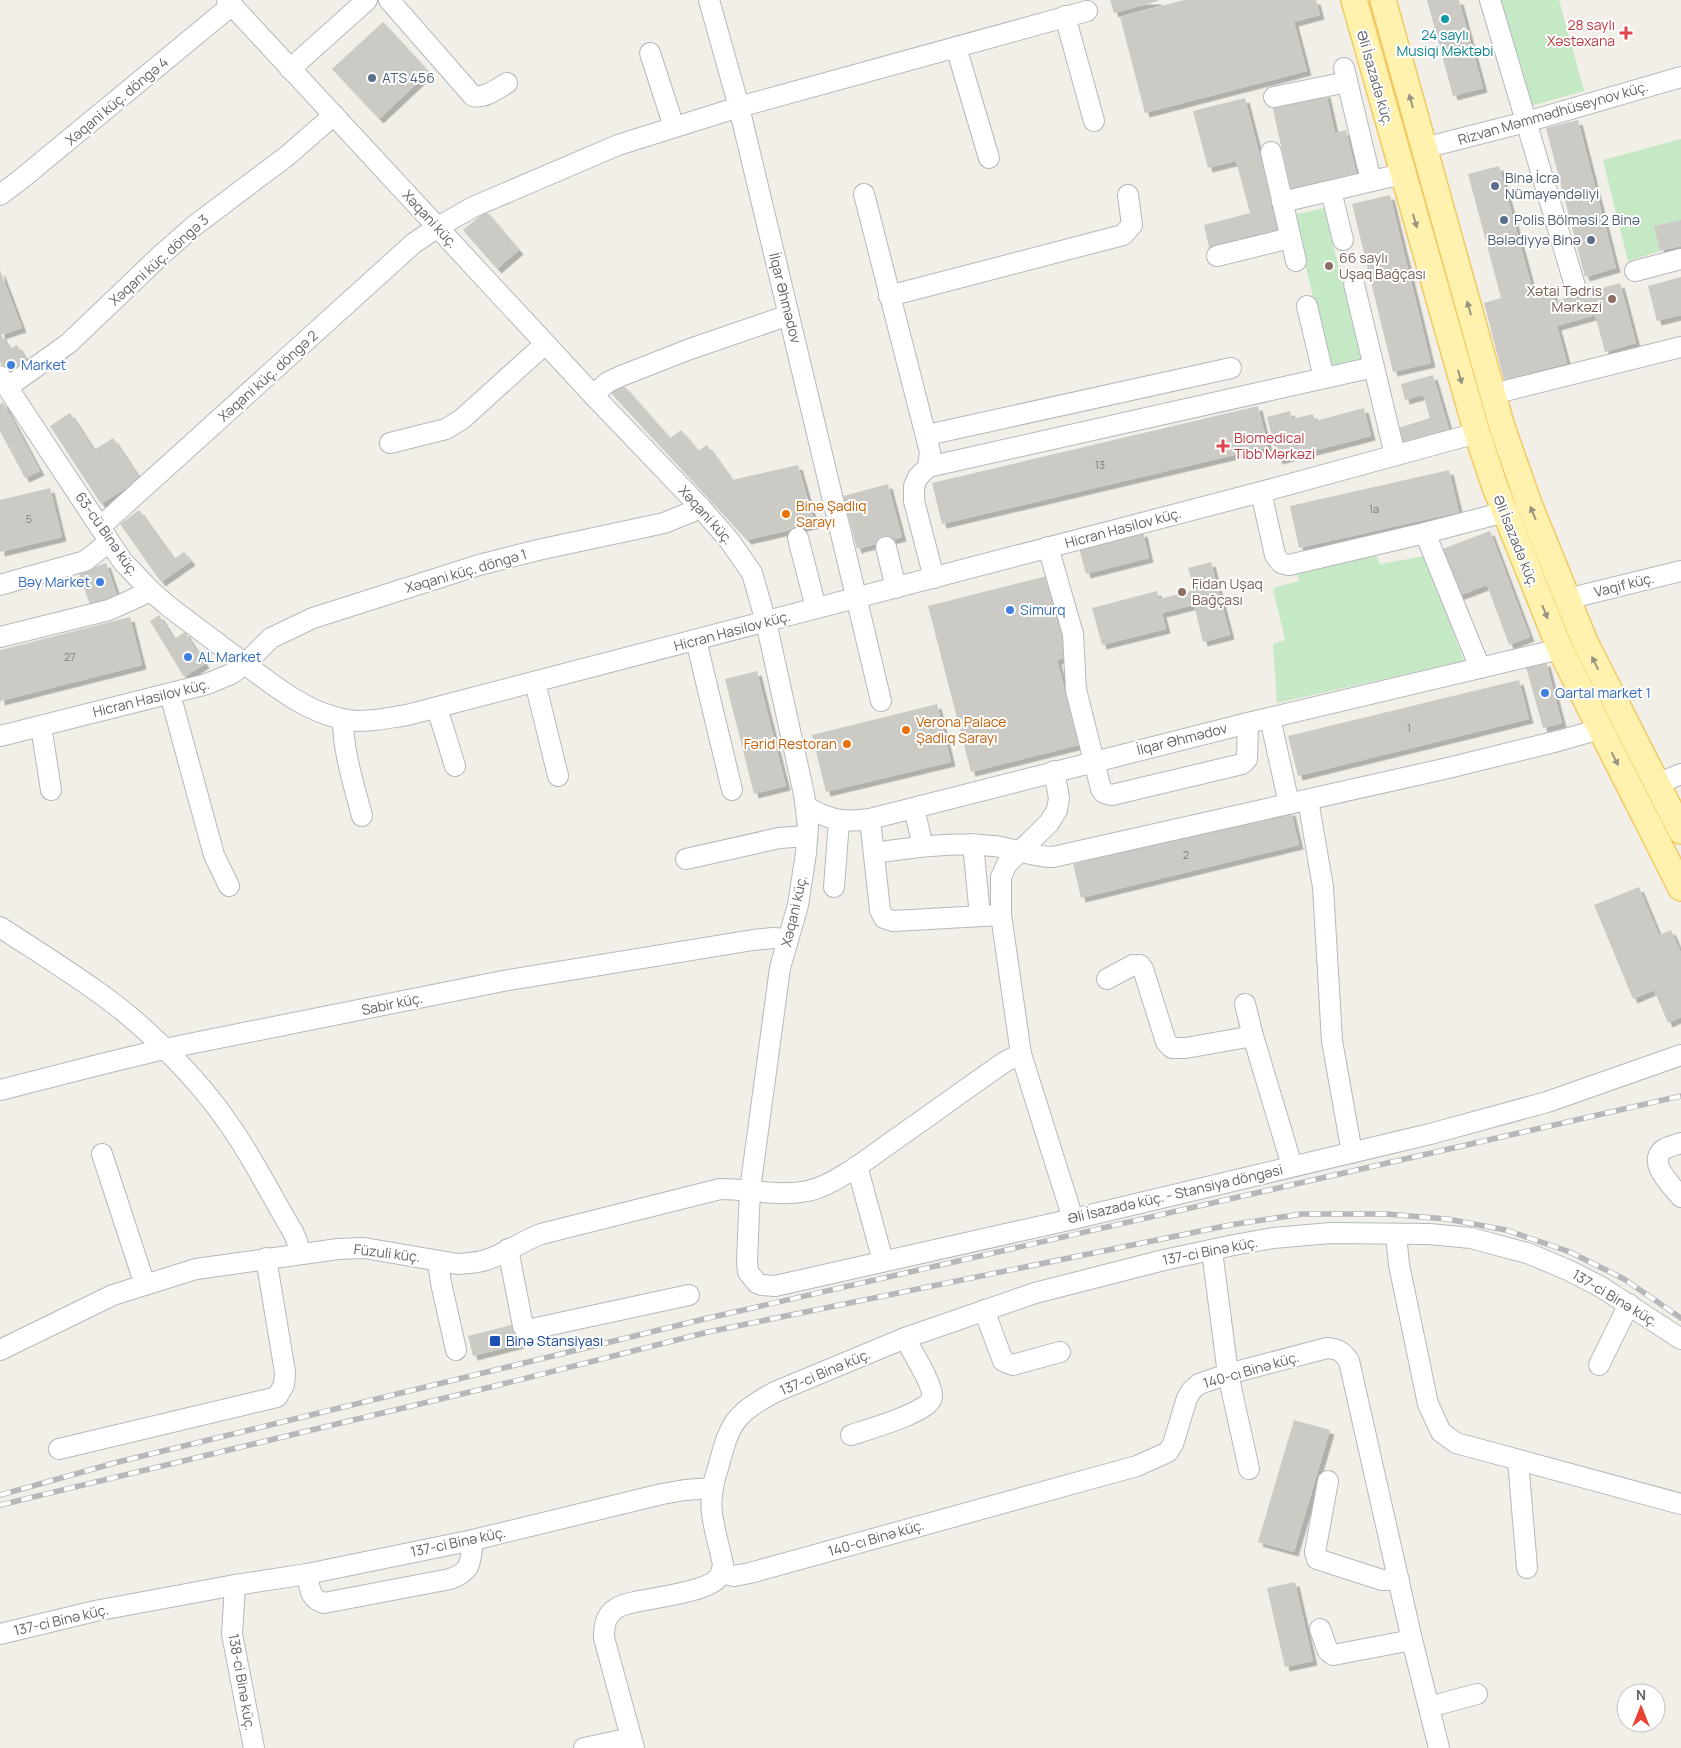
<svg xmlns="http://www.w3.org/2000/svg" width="1681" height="1748" font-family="Manrope,sans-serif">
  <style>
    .green { fill: #c5e8c5 }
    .building { fill: #cccac5; filter: url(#shadow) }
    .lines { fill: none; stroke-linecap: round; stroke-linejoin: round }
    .minor-casing { stroke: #b5b8bc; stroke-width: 22 }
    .major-casing { stroke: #f2c960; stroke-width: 28 }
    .minor { stroke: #fff; stroke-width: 20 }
    .major { stroke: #fff2af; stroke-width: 25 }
    .rail-casing { stroke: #b6b7b8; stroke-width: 5.5 }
    .rail { stroke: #fff; stroke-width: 4; stroke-dasharray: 11; stroke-linecap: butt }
    .oneway { fill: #979581 }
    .culture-dot { fill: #0f9aa8; stroke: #fff; stroke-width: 2 }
    .health-dot { fill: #e0444e; stroke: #fff; stroke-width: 2 }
    .service-dot { fill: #5c6f8a; stroke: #fff; stroke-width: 2 }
    .education-dot { fill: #8d6e63; stroke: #fff; stroke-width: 2 }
    .shop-dot { fill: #3f7fe0; stroke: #fff; stroke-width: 2 }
    .food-dot { fill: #e8710a; stroke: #fff; stroke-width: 2 }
    .transit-dot { fill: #1a4fb4; stroke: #fff; stroke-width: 2 }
    .labels { text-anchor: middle; stroke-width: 4; stroke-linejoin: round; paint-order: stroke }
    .number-label { font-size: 11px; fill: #7a7d7f }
    .health-label { font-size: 14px; fill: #be3a42; stroke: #fff; text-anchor: end }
    .culture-label { font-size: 14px; fill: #0d838f; stroke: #fff }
    .service-label { font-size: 14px; fill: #4e5e75; stroke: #fff; text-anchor: start }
    .street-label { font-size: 14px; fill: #5f6368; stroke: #fff }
    .education-label { font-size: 14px; fill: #785e54; stroke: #fff; text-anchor: start }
    .shop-label { font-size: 14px; fill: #366cbe; stroke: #fff; text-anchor: start }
    .food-label { font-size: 14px; fill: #c56008; stroke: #fff; text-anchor: start }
    .transit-label { font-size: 14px; fill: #164399; stroke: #fff; text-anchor: start }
  </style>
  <defs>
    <filter id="shadow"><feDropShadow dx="4.5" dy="4.5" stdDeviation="0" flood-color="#0004"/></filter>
  </defs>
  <rect width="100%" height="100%" fill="#f1efe8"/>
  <g class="green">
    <polygon points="1498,0 1559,0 1584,91 1527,107"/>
    <polygon points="1681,139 1681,220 1654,226 1660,251 1628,261 1603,160"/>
    <polygon points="1324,208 1362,361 1331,369 1293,215"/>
    <polygon points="1374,551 1380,564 1425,556 1464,661 1277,703 1273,644 1285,640 1273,588 1299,581 1296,573"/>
  </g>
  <g class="building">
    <polygon points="1110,0 1158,0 1158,1 1114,13"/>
    <polygon points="1184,0 1316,0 1320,15 1294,22 1307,71 1145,113 1120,17"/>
    <polygon points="1427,0 1459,0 1483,88 1453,96"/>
    <polygon points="383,22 429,72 379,119 332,69"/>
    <polygon points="1326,93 1335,133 1346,130 1357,176 1291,190 1272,105"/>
    <polygon points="1245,98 1280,234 1210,252 1204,225 1250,213 1236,161 1208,168 1193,111"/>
    <polygon points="1578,120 1616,268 1585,277 1546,128"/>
    <polygon points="1499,166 1533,291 1551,286 1555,301 1620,283 1636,343 1605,352 1595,315 1557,326 1567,363 1504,380 1484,303 1501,298 1468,174"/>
    <polygon points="1390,195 1431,363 1393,372 1352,204"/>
    <polygon points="486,211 519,250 497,269 463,230"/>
    <polygon points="1681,220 1681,246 1660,251 1654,226"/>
    <polygon points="0,270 22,328 1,335 10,349 17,345 29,364 10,378 0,362"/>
    <polygon points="1681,277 1681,315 1657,321 1648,286"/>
    <polygon points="1433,375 1449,429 1399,444 1395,429 1430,418 1423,395 1405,400 1401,384"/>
    <polygon points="624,386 670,438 681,430 698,451 707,445 732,480 798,465 815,524 747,540 610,392"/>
    <polygon points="3,402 40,471 25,478 0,431 0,404"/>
    <polygon points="1258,406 1268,447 942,524 932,483"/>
    <polygon points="1364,408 1371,436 1278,460 1267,417 1290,411 1292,419 1313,414 1315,421"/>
    <polygon points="70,413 94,450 113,438 140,479 101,504 50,426"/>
    <polygon points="1449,470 1459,512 1299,548 1290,506"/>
    <polygon points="888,484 902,537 857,549 843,496"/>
    <polygon points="50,488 62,537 0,552 0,500"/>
    <polygon points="139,510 174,559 184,552 191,561 161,582 120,524"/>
    <polygon points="1490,531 1530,637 1509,645 1487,585 1458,596 1440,550"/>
    <polygon points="1143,532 1149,558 1086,574 1079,548"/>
    <polygon points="1211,562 1230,635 1203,642 1194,605 1162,613 1166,629 1102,645 1092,608 1157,591 1159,599 1194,590 1188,568"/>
    <polygon points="106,563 117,595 90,605 79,573"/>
    <polygon points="1047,576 1067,657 1057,660 1079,745 971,772 928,606"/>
    <polygon points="159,615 174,639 185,632 205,664 184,677 150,621"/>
    <polygon points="130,617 142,665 0,701 0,650"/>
    <polygon points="1546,662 1562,723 1543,728 1526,667"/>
    <polygon points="757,671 786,786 754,794 725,679"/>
    <polygon points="1519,680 1529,719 1298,776 1288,736"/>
    <polygon points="937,704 951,762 826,792 812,735"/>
    <polygon points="1291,811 1299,845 1081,898 1073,864"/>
    <polygon points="1639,887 1659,935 1671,930 1681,953 1681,1017 1668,1023 1654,990 1633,999 1594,905"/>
    <polygon points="515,1324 520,1344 473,1356 468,1336"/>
    <polygon points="1294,1420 1330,1430 1294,1552 1258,1542"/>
    <polygon points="1295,1582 1313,1661 1285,1667 1267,1588"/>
  </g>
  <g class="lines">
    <g class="minor-casing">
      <g id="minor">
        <polyline points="227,0 593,395 701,508 729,540 752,573 766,622 804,794 808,826 806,853 798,905 780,968 750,1190 747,1261 748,1272 757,1283 762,1285 775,1286 1073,1219 1430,1134 1547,1102 1681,1055"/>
        <path d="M389,0L473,96C484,99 497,89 507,83"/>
        <polyline points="709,0 739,107 881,701"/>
        <polyline points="1490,0 1575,286"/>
        <polyline points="1065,16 1094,121"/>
        <polyline points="956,47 989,158"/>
        <polyline points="650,53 674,127"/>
        <polyline points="1344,68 1371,181"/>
        <polyline points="290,69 367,0"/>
        <polyline points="1274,97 1347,82"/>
        <polyline points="1424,148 1526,122 1681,77"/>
        <polyline points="1271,152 1296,261"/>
        <polyline points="1331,191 1343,240"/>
        <polyline points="864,194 930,452 928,467 918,477 914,486 914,501 934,578"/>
        <polyline points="0,195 20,180 232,5"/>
        <polyline points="1282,202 1402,174"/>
        <polyline points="1217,256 1290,238"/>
        <polyline points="1635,271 1681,259"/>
        <polyline points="1354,284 1395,455"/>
        <polyline points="889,296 1123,235 1132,225 1128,195"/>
        <polyline points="1307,306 1324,378"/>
        <polyline points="0,376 123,562 151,591 168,606 245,664 271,638 313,618 479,565 538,550 664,523 701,508"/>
        <polyline points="8,387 69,343 161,255 194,226 287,156 334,115"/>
        <polyline points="1493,394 1681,347"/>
        <polyline points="593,395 608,382 621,376 690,349 789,315"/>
        <polyline points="927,435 1231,368"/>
        <polyline points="390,443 446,429 462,419 545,344"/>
        <polyline points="928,467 1374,367"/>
        <polyline points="1261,492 1275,555 1281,563 1289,565 1425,533 1505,512"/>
        <polyline points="100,527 414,243 438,227 473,207 618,145 739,107 1087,11"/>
        <polyline points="1425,533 1480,668"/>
        <polyline points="798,538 816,608"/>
        <polyline points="886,547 896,588"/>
        <polyline points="1048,547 1073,634 1076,690 1101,789 1104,793 1112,795 1242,764 1247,759 1248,723"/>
        <polyline points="0,585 85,561 109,542"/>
        <polyline points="1567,599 1681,571"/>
        <polyline points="0,637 109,610 151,591"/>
        <polyline points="696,640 732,790"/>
        <polyline points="535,682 558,776"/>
        <polyline points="170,694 214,855 229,886"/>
        <polyline points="437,708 455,766"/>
        <polyline points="1270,718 1289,804"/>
        <path d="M343,720C343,752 354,785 362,816"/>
        <polyline points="41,726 51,790"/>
        <path d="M0,736L207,684L231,674L245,664C274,686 305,711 342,719C362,724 387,718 407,715L1261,492L1477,433"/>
        <polyline points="1054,771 1059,798 1057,810 1049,823 1007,864 1001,877 1001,915 1021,1054 1073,1219"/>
        <polyline points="1657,784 1681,774"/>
        <polyline points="1308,800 1323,887 1332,1041 1352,1153"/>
        <path d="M807,807C830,820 843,823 870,819L1248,723L1560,649"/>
        <polyline points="914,809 923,846"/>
        <polyline points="870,819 880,910 884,918 893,921 1001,915"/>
        <polyline points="973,844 980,916"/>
        <path d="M875,853C914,847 953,842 993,846C1013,848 1033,857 1053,857L1448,768L1558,741L1600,729"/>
        <polyline points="686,859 779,838 807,836"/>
        <polyline points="834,887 839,821"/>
        <path d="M0,927C32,948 64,968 95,990C143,1023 199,1079 231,1127C254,1160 272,1197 293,1232L297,1241L300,1254"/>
        <polyline points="1107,979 1133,965 1140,965 1143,969 1166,1042 1172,1048 1186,1048 1253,1036"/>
        <polyline points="1245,1004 1253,1036 1292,1166"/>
        <polyline points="0,1090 102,1064 164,1049 503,981 753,940 773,938 788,939"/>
        <path d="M1681,1143C1676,1145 1670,1146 1666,1148C1644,1160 1672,1186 1681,1197"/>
        <polyline points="102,1154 145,1285"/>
        <polyline points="857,1166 883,1261"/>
        <polyline points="1396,1234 1399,1265 1428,1404 1441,1432 1456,1443 1681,1504"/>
        <polyline points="508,1249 523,1326 527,1330 689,1295"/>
        <polyline points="1212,1251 1228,1374 1249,1469"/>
        <polyline points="438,1261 441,1283 456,1350"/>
        <polyline points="984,1310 1003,1361 1013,1365 1060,1352"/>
        <path d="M0,1350L113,1295L196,1269L338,1249L364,1248L458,1264C467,1263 477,1263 486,1260C505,1254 522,1241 541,1234L720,1189C750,1189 779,1197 808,1191C833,1186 869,1158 890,1143C929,1116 967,1088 1006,1061L1021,1054"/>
        <polyline points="1599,1365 1629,1304"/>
        <path d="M851,1435C866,1430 931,1412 932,1397C934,1386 911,1350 905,1338"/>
        <polyline points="59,1449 277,1397 284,1385 285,1372 266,1258"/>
        <polyline points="1518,1460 1527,1568"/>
        <polyline points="1328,1481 1315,1552 1317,1559 1382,1580 1399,1580"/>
        <path d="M722,1573L734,1576L750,1573L1137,1466L1168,1452L1173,1444L1187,1398L1192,1390L1199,1384L1228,1374L1327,1348C1339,1349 1343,1352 1349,1361L1412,1640L1439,1748"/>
        <path d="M307,1574C310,1588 309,1599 324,1603L450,1579C473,1571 470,1561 473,1540"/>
        <polyline points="235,1585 232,1634 254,1748"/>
        <polyline points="1320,1629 1328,1651 1333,1655 1412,1640"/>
        <polyline points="0,1634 95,1611 235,1585 307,1574 473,1540 662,1494 685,1490 712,1488"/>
        <polyline points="1429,1707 1477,1694"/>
        <polyline points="584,1748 631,1738"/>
        <path d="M634,1748L604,1638C604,1627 605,1617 614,1610C621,1604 631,1603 639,1601C656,1598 706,1591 717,1579C721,1575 722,1571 723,1565C720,1548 714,1531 712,1513C710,1497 713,1483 718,1468C730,1423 733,1415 775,1392L905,1338L1035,1293L1164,1260L1234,1245L1273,1238L1331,1233L1429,1234L1471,1238L1530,1254L1570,1271L1601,1287L1681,1339"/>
      </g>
    </g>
    <g class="major-casing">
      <g id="major">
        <polyline points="1354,0 1477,433 1495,487 1560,649 1681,888"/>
        <polyline points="1383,0 1502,427 1529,504 1585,642 1681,831"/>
      </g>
    </g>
    <use href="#minor" class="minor"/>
    <use href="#major" class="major"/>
    <g class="rail-casing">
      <g id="rail">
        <polyline points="0,1495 118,1462 704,1319 1681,1096"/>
        <polyline points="0,1505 499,1385 708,1332 1230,1225 1302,1214 1386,1214 1447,1219 1506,1230 1570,1252 1624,1279 1681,1318"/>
      </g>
    </g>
    <use href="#rail" class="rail"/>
  </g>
  <defs><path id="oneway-solid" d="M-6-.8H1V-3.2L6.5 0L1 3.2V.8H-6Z" transform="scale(1.25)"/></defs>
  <g class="oneway">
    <use href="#oneway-solid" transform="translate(1411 101) rotate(-105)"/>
    <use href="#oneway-solid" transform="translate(1415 221) rotate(74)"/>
    <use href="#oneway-solid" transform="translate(1469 308) rotate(-106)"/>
    <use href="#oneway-solid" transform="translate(1460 377) rotate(74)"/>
    <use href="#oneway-solid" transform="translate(1533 513) rotate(-112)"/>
    <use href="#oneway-solid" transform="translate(1545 612) rotate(68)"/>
    <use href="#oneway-solid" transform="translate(1595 663) rotate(-116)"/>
    <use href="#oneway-solid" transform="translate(1615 759) rotate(63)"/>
  </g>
  <circle class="culture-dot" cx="1445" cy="19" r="5"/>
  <g class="health-dot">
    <path d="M1623.5 25.5h5v5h5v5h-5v5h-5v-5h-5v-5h5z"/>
    <path d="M1220.5 438.5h5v5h5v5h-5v5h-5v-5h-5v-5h5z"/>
  </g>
  <g class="service-dot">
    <circle cx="372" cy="78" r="5"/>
    <circle cx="1495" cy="186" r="5"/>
    <circle cx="1504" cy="220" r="5"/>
    <circle cx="1591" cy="240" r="5"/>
  </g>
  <g class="education-dot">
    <circle cx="1329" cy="266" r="5"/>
    <circle cx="1612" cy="299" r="5"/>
    <circle cx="1182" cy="592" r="5"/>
  </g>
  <g class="shop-dot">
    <circle cx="11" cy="365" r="5"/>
    <circle cx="100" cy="582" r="5"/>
    <circle cx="1010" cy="610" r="5"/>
    <circle cx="188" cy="657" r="5"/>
    <circle cx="1545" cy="693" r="5"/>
  </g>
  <g class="food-dot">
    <circle cx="786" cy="514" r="5"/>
    <circle cx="906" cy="730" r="5"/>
    <circle cx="847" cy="744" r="5"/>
  </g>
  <rect class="transit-dot" x="489" y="1335" width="12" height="12" rx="2.5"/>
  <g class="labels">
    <g class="number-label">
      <text x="1100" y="469">13</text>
      <text x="1374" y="513">1a</text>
      <text x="29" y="523">5</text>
      <text x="70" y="661">27</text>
      <text x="1409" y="732">1</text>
      <text x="1186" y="859">2</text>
    </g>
    <g class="health-label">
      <text x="1615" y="30">28 saylı<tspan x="1615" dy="16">Xəstəxana</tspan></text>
      <text x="1234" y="443" text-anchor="start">Biomedical<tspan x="1234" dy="16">Tibb Mərkəzi</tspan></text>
    </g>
    <g class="culture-label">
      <text x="1445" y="40">24 saylı<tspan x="1445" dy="16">Musiqi Məktəbi</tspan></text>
    </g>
    <g class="service-label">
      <text x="382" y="83">ATS 456</text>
      <text x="1505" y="183">Binǝ İcra<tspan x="1505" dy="16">Nümayəndəliyi</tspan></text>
      <text x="1514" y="225">Polis Bölməsi 2 Binə</text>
      <text x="1581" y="245" text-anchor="end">Bələdiyyə Binə</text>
    </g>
    <g class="street-label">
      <text transform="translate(1375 78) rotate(74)" y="5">Əli İsazadə küç.</text>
      <text transform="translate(117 101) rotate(-40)" y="5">Xəqani küç. döngə 4</text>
      <text transform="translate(1553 113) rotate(-16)" y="5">Rizvan Məmmədhüseynov küç.</text>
      <text transform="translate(430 219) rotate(47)" y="5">Xəqani küç.</text>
      <text transform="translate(159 260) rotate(-42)" y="5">Xəqani küç. döngə 3</text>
      <text transform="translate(785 298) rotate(76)" y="5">İlqar Əhmədov</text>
      <text transform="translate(268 376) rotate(-42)" y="5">Xəqani küç. döngə 2</text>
      <text transform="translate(706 515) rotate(48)" y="5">Xəqani küç.</text>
      <text transform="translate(1123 528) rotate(-15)" y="5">Hicran Hasilov küç.</text>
      <text transform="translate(107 534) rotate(55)" y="5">63-cü Binə küç.</text>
      <text transform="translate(1516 541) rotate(68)" y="5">Əli İsazadə küç.</text>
      <text transform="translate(466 571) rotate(-16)" y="5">Xəqani küç. döngə 1</text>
      <text transform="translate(1624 585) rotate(-14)" y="5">Vaqif küç.</text>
      <text transform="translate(732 631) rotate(-15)" y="5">Hicran Hasilov küç.</text>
      <text transform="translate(151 698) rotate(-14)" y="5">Hicran Hasilov küç.</text>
      <text transform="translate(1182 739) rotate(-14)" y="5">İlqar Əhmədov</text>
      <text transform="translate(794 911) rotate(-77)" y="5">Xəqani küç.</text>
      <text transform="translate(392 1004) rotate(-12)" y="5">Sabir küç.</text>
      <text transform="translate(1175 1194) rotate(-13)" y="5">Əli İsazadə küç. - Stansiya döngəsi</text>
      <text transform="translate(1210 1251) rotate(-11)" y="5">137-ci Binə küç.</text>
      <text transform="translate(387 1253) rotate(7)" y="5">Füzuli küç.</text>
      <text transform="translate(1615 1298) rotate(31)" y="5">137-ci Binə küç.</text>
      <text transform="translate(1251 1370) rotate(-16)" y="5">140-cı Binə küç.</text>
      <text transform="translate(825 1372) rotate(-23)" y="5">137-ci Binə küç.</text>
      <text transform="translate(876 1538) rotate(-16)" y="5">140-cı Binə küç.</text>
      <text transform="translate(458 1542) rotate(-12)" y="5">137-ci Binə küç.</text>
      <text transform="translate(61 1620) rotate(-13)" y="5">137-ci Binə küç.</text>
      <text transform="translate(242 1682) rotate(80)" y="5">138-ci Binə küç.</text>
    </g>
    <g class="education-label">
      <text x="1339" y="263">66 saylı<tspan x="1339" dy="16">Uşaq Bağçası</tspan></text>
      <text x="1602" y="296" text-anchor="end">Xətai Tədris<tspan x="1602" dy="16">Mərkəzi</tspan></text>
      <text x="1192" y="589">Fidan Uşaq<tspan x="1192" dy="16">Bağçası</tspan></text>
    </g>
    <g class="shop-label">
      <text x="21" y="370">Market</text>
      <text x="90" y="587" text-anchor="end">Bəy Market</text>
      <text x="1020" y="615">Simurq</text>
      <text x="198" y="662">AL Market</text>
      <text x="1555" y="698">Qartal market 1</text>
    </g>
    <g class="food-label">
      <text x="796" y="511">Binə Şadlıq<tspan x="796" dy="16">Sarayı</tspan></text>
      <text x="916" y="727">Verona Palace<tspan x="916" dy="16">Şadlıq Sarayı</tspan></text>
      <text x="837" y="749" text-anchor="end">Fərid Restoran</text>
    </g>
    <g class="transit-label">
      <text x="506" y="1346">Binǝ Stansiyası</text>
    </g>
  </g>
  <g transform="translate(1641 1708)"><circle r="24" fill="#ffffff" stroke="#bfc1c3"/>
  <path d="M0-4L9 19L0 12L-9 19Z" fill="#ea4335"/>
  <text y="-8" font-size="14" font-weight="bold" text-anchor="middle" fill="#5f6368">N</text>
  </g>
</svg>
